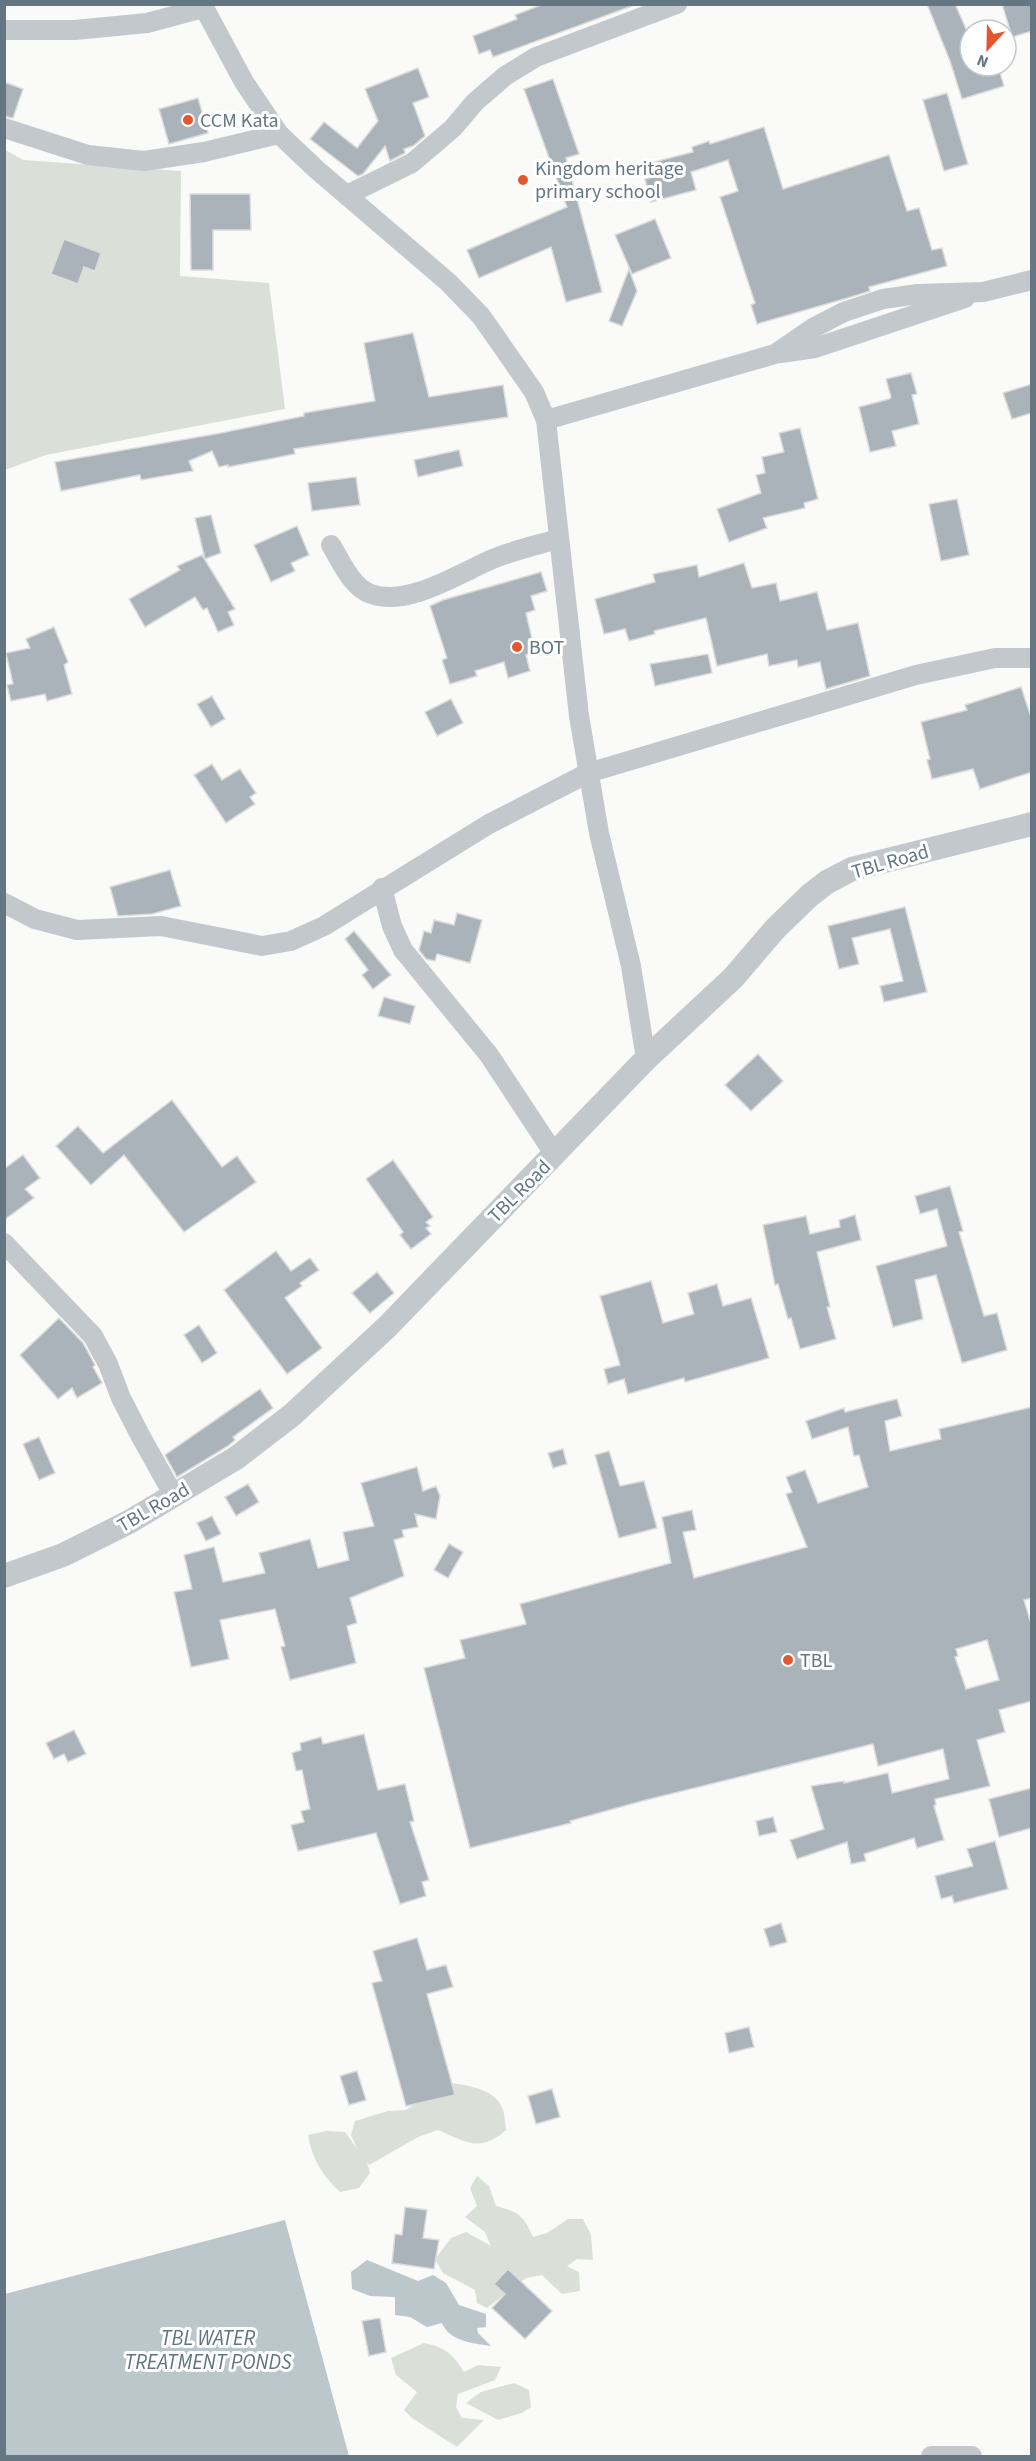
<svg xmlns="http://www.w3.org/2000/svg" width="1036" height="2461" font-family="'Source Sans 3',sans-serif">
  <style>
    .green { fill: #dadfd7 }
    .water { fill: #bbc7cb }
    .building { fill: #aab3b9; stroke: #dcdcda; stroke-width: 1.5; fill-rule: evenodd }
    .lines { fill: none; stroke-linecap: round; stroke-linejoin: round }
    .minor { stroke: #c3c8cc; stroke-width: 20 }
    .tertiary { stroke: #c3c8cc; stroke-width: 24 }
    .poi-dot { fill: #e4572e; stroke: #fff; stroke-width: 2 }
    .labels { text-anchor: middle; stroke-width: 6; stroke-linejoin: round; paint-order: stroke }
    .poi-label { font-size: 20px; fill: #657683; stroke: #fff; text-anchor: start }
    .street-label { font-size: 20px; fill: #657683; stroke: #fff }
    .water-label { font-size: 21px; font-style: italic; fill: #60757c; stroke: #fff }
  </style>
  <rect width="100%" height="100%" fill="#fafaf8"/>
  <g class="green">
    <polygon points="4,149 23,160 181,171 180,276 269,283 285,409 46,455 5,470"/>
    <path d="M449,2083C467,2085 497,2089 503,2110C505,2116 505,2123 506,2130C480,2153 466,2142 438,2130L418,2137L369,2165L367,2162L370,2173L359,2188L340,2192C322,2175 312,2159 308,2135L326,2131L345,2132L358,2150L351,2135L355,2121L388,2111L406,2110Z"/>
    <path d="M477,2176L489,2186L496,2206C519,2212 523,2215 533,2237L547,2233L568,2219H583L591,2235L593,2260L577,2259L567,2266L579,2272L580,2291L562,2294L542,2275L526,2278L487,2308L477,2303L475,2290L443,2273L435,2259L451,2238L466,2232L491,2246L485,2232L465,2217L477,2206L470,2188Z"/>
    <path d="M424,2343C445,2347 453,2354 464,2372L478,2365L501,2367L495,2380L458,2394L456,2407L462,2418L484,2420L457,2447L412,2418L404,2410L417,2392L396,2375L391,2358Z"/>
    <polygon points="514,2383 529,2390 531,2407 522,2413 498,2420 466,2403 481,2392"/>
  </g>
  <g class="water">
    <polygon points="285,2220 349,2456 5,2456 5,2294"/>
    <path d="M367,2260L418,2281L433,2275L446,2283L459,2305L486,2314V2327L477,2328L478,2333L491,2346C473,2343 450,2342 442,2323L427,2327L410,2317L395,2315V2297L370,2296L352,2289L351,2272Z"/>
  </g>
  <g class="building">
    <polygon points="544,4 632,4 632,6 493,57 490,50 479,54 473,36 517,19 515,15"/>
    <polygon points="927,4 955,4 970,38 970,66 998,66 1004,86 962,99 950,61"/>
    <polygon points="1002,4 1032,4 1032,31 1012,37"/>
    <polygon points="418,68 429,97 413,103 425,136 413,146 404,149 405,153 390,161 385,146 363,174 358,176 310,139 324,122 357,148 378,121 365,89"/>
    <polygon points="553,79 579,154 566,158 602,292 566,302 551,247 479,278 467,250 567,207 524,89"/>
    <polygon points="4,82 23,89 13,118 4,116"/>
    <polygon points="947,93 968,164 944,171 923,100"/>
    <polygon points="198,98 208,133 169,144 159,109"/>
    <polygon points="764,127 783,189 889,155 907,211 919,208 932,250 942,248 947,266 869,287 870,291 851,297 757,324 751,305 755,303 720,197 738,191 728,160 691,172 696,190 651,202 645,179 657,176 654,162 693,152 692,147 709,141 710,144"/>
    <polygon points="190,194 250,194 251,230 213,230 213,270 191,270"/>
    <polygon points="655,219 671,258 632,274 615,235"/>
    <polygon points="64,239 101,253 95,271 84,267 78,284 51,274"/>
    <polygon points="629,269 637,291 622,326 609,321"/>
    <polygon points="413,333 429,397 503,385 508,417 294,449 295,454 228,467 228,465 219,467 212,451 189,461 193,471 141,480 140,475 61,491 55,462 221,433 304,416 304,413 375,401 364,343"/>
    <polygon points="911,373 917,394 912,395 919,424 892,431 896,446 870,452 859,407 889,399 891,397 886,379"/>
    <polygon points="1032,384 1032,413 1012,419 1003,393"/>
    <polygon points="800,428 818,499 804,503 805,508 763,518 767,528 729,542 717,509 761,493 756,475 765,473 762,457 784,452 779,433"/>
    <polygon points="459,450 463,466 418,477 414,460"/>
    <polygon points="356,477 360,505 312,511 308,483"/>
    <polygon points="957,499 969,555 941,561 929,504"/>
    <polygon points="211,515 221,553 205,559 195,518"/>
    <polygon points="297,526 309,555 291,563 295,571 271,582 254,545"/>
    <polygon points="202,555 235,609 228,612 234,625 218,632 207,608 203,610 195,597 145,627 129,599 180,570 177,566"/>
    <polygon points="744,563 752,588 776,583 780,601 817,592 827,630 858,623 870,676 826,689 820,662 798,667 797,660 769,666 767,654 717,666 706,618 654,631 655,634 629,641 625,629 604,634 595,599 655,582 653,574 697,565 699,577"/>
    <polygon points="541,572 547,591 531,596 535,610 526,613 535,652 526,655 530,671 508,678 504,662 475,671 477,676 450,684 442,660 447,658 430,606 443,600"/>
    <polygon points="54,627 68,662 64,665 72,694 47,701 45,694 11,701 7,685 13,684 6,653 30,648 26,639"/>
    <polygon points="708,654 712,673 655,686 650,664"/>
    <polygon points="1021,687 1032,720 1032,772 980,789 973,769 932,779 927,760 930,759 921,722 967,710 965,705"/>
    <polygon points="212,696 225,719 211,727 197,704"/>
    <polygon points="451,699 463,723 437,736 425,712"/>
    <polygon points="212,764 222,780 240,769 256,793 250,797 255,804 226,823 194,775"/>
    <polygon points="170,870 181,906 152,914 118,916 110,887"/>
    <polygon points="905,907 927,992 884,1002 880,986 903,981 890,929 852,938 859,964 839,969 828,926"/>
    <polygon points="457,913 482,920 470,963 437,954 435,961 426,959 419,950 424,931 431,933 434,920 454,925"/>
    <polygon points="354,931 391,975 373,989 362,975 368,970 345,939"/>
    <polygon points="384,997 415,1006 410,1024 378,1016"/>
    <polygon points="758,1054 783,1081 751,1111 725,1085"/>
    <polygon points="172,1100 222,1167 237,1156 256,1182 184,1232 124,1155 91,1185 56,1146 78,1126 103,1153"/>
    <polygon points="23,1155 40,1178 25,1189 34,1198 4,1220 4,1169"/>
    <polygon points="393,1160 433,1217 426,1222 430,1226 426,1228 431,1234 411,1249 400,1235 403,1232 366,1179"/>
    <polygon points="950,1186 963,1231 959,1232 984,1316 997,1313 1007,1350 962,1363 936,1275 915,1280 923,1319 893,1327 876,1266 947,1246 937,1209 920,1214 915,1196"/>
    <polygon points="855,1215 861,1240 817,1252 830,1307 827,1307 836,1339 800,1349 791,1318 788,1319 778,1284 775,1285 763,1225 806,1216 810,1234 840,1227 839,1220"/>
    <polygon points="276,1251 291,1271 310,1258 319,1270 300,1283 302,1286 285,1298 322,1348 287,1374 224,1290"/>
    <polygon points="377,1272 394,1293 370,1313 352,1293"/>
    <polygon points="651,1281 663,1323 694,1314 688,1293 717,1284 723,1306 751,1298 769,1358 685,1382 684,1378 628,1394 624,1379 608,1384 604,1369 620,1365 600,1296"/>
    <polygon points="59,1318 83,1343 95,1365 93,1367 102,1383 77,1398 72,1388 58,1399 20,1355"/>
    <polygon points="199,1325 217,1353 202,1363 184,1335"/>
    <polygon points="260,1389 273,1408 233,1437 235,1440 228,1446 177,1477 165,1455"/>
    <path d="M897,1399L902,1416L885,1421L890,1451L941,1439L939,1429L1032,1407V1598L1024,1600L1032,1627V1701L999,1710L1005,1732L977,1740L990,1786L935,1799L936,1805L934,1806L944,1840L917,1848L914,1838L864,1854L866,1861L851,1864L847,1842L797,1859L790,1840L824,1829L811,1786L844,1781V1783L888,1773L892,1793L949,1779L943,1749L878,1766L873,1744L642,1801L570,1821L571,1823L470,1848L424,1668L465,1658L460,1640L526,1624L520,1604L671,1563L662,1517L692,1510L696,1530L683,1532L694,1578L807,1547L786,1494L792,1492L786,1477L805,1470L818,1503L868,1487L859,1455L854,1456L848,1427L812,1439L806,1421L844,1408L845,1412ZM987,1640L999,1680L966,1689L955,1657L958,1656L956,1649Z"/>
    <polygon points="39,1437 55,1473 39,1480 23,1444"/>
    <polygon points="563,1449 567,1464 553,1468 548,1453"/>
    <polygon points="609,1451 620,1486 644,1481 657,1528 619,1538 595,1455"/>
    <polygon points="417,1467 423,1491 436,1486 440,1496 436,1519 415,1514 418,1527 402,1530 404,1537 394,1540 404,1576 350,1598 357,1623 347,1626 356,1663 290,1680 281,1647 285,1646 275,1609 220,1620 229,1659 191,1667 174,1592 192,1589 184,1555 214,1547 223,1582 265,1573 259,1553 310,1539 318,1568 349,1560 343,1532 374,1526 361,1483"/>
    <polygon points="248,1484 259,1502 236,1516 225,1497"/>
    <polygon points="212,1516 221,1534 206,1541 197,1523"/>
    <polygon points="449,1544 463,1552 448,1578 434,1570"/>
    <polygon points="74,1730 86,1754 68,1762 64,1754 54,1759 46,1743"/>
    <polygon points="364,1734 378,1790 405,1784 414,1821 410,1822 429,1880 422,1882 426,1896 400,1904 376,1833 298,1851 291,1825 304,1822 301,1811 310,1809 302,1770 296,1771 292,1753 301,1750 300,1743 321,1737 323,1744"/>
    <polygon points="1032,1788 1032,1828 999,1837 989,1799"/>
    <polygon points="773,1817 777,1832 759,1836 756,1821"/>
    <polygon points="995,1841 1008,1889 954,1903 952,1896 941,1899 935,1876 973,1866 967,1849"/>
    <polygon points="781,1923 787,1942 770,1947 764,1929"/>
    <polygon points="417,1938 427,1970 446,1965 453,1987 427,1994 455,2095 406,2106 372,1983 382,1981 373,1951"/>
    <polygon points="749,2027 754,2047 729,2053 725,2033"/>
    <polygon points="357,2071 366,2100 349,2105 340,2076"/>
    <polygon points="552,2089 560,2117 536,2124 528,2096"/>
    <polygon points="405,2207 427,2210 423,2238 439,2240 434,2269 392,2263 395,2234 402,2235"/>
    <polygon points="508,2269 552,2311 525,2339 492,2308 505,2294 494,2284"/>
    <polygon points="380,2318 386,2352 369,2356 362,2321"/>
  </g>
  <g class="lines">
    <g class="minor">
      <polyline points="202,4 244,82 279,134 316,169 448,282 481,316 534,392 546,420 579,716 599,833 631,966 646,1059"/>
      <polyline points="4,30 75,30 147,23 203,8"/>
      <polyline points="4,128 88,155 144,161 204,152 279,134"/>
      <polyline points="347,195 412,163 453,128 475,102 505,76 536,57 677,4"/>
      <polyline points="781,353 815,348 965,298"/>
      <polyline points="546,420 775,354 813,328 844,312 883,299 918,294 983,292 1032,280"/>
      <path d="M331,545C341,561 352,588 371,594C406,607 457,575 488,561C510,551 534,546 558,539"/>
      <polyline points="382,888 392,926 403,950 489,1055 555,1155"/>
      <polyline points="4,903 35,919 77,930 161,926 262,946 291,941 324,926 489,824 588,773 916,675 995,658 1032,658"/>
      <polyline points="4,1243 93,1336 108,1364 121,1398 140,1435 174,1496"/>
      <polyline points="931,2456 972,2456"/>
    </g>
    <polyline class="tertiary" points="4,1576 63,1555 129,1522 236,1458 292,1415 387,1327 646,1059 733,978 775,929 809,896 827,882 852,869 1032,824"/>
  </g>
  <g class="poi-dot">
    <circle cx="188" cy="120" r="6"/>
    <circle cx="523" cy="180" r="6"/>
    <circle cx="517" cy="647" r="6"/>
    <circle cx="788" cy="1660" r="6"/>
  </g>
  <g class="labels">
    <g class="poi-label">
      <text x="200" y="127">CCM Kata</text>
      <text x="535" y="175">Kingdom heritage<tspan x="535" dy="23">primary school</tspan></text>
      <text x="529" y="654">BOT</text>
      <text x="800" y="1667">TBL</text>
    </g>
    <g class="street-label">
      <text transform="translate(890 861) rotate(-16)" y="7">TBL Road</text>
      <text transform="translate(519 1191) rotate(-45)" y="7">TBL Road</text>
      <text transform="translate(153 1507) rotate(-30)" y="7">TBL Road</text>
    </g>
    <g class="water-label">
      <text x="208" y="2345">TBL WATER<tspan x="208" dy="24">TREATMENT PONDS</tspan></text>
    </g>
  </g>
  <rect width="1036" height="2461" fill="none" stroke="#657683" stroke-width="12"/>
  <g transform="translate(988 48) rotate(202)"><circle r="28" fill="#ffffff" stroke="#c1c8cd" stroke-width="1.5"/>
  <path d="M0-4.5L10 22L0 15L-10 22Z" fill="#e4572e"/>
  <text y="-9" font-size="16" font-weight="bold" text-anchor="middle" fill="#657683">N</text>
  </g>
</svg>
